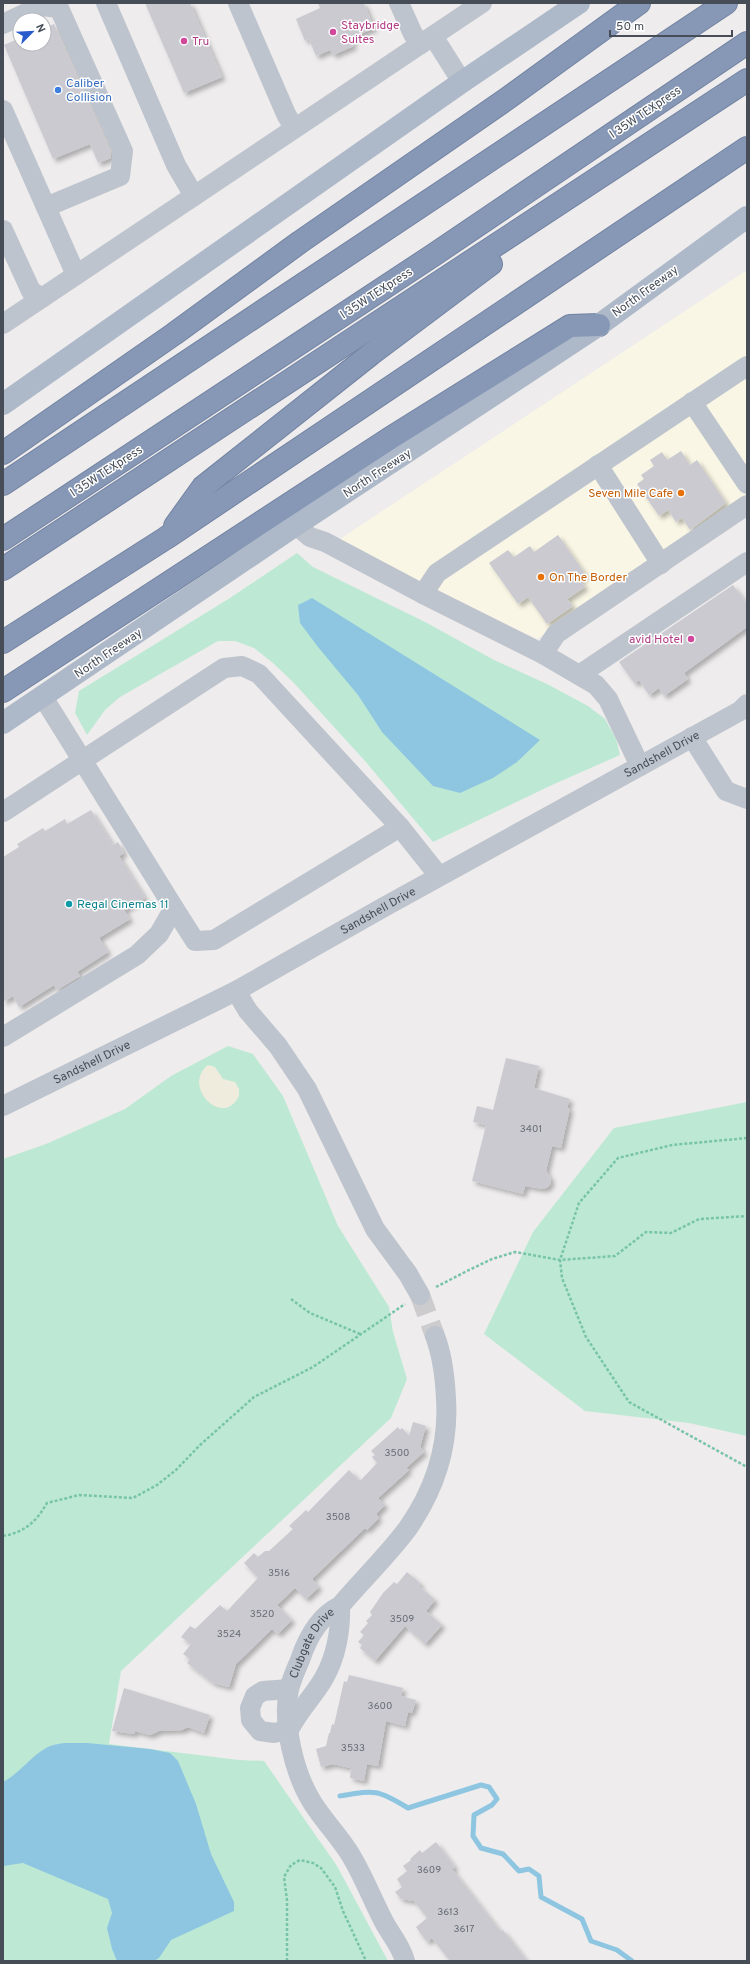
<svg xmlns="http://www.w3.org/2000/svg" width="750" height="1964" font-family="Overpass,sans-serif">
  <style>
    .commercial { fill: #f9f6e5 }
    .green { fill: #bde9d4 }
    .sand { fill: #efecdd }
    .water { fill: #8ec6e2 }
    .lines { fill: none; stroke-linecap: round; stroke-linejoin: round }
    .stream { stroke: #8ec6e2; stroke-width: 5 }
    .building { fill: #cacad0; filter: url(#shadow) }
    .minor-tunnel { stroke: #ccccce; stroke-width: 20; stroke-dasharray: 20 10; stroke-linecap: butt }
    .highway-casing { stroke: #7383a2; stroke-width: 24 }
    .path { stroke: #78c4a8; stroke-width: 2.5; stroke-dasharray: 3 2; stroke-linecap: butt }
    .minor { stroke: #bec4cd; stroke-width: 20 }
    .major { stroke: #adb8c9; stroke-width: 22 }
    .highway { stroke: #8798b7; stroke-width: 22 }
    .hotel-dot { fill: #d1479c; stroke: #fff; stroke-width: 1.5 }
    .shop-dot { fill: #3f7fe0; stroke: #fff; stroke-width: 1.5 }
    .food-dot { fill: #e8710a; stroke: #fff; stroke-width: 1.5 }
    .culture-dot { fill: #0f9aa8; stroke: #fff; stroke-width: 1.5 }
    .labels { text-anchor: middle; stroke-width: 3; stroke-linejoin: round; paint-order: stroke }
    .number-label { font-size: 10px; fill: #676c75 }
    .hotel-label { font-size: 12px; fill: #b23c85; stroke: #fff; text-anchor: start }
    .shop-label { font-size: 12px; fill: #366cbe; stroke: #fff; text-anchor: start }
    .street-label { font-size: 12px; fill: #464d57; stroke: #fff }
    .food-label { font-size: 12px; fill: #c56008; stroke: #fff; text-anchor: end }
    .culture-label { font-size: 12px; fill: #0d838f; stroke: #fff; text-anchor: start }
  </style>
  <defs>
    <filter id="shadow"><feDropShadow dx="3.5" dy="3.5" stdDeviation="2" flood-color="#0004"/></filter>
  </defs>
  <rect width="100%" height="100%" fill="#eeecec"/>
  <polygon class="commercial" points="747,270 747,497 552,628 537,639 337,541"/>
  <g class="green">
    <polygon points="297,553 313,567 427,623 494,660 549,685 588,706 605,719 616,739 620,755 552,785 433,842 365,761 293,682 273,663 254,648 235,641 218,641 120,697 105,710 87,735 75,713 79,691 230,598"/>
    <polygon points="228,1046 253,1054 283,1096 338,1226 389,1307 393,1332 407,1379 391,1418 121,1671 109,1744 239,1760 264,1761 337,1866 388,1961 3,1961 3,1159 46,1144 125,1109 171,1076"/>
    <polygon points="747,1102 747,1436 689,1423 585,1411 484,1334 533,1232 614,1128"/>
  </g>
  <path class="sand" d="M208,1065L215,1067L223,1079L235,1082L239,1089V1096C223,1129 181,1086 208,1065Z"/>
  <g class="water">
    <polygon points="312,598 540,740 517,762 493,778 460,793 433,786 382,732 358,695 318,647 300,623 298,605"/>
    <path d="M64,1743H87L150,1749L170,1753L178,1761L196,1804L211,1854L234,1902V1911L171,1940L159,1958L154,1961H117L112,1949L107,1928L112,1913L108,1899L23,1863L3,1866V1782C19,1774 30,1757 46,1748C51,1745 58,1744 64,1743Z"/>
  </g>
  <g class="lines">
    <path class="stream" d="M340,1796C375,1790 377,1789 408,1808L481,1785L489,1787L497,1799L492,1805L474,1815L473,1836L481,1848L503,1854L519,1871L529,1869L539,1876L541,1897L582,1919L591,1941L617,1950L632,1961"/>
  </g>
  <g class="building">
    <polygon points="145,3 190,3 222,77 184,93"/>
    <polygon points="318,3 364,3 374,28 356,36 357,38 351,41 354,46 333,55 330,50 316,56 309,39 305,41 296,19 320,8"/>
    <polygon points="54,24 111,153 111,158 98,163 90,144 53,159 4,45 20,38 20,44 44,44 44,28"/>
    <polygon points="681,451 690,465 697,460 726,503 690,530 682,518 676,522 668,510 659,516 637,484 644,479 641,475 654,466 650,460 662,452 667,460"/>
    <polygon points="558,535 586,575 580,580 585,587 567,599 573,606 547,624 528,597 518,604 489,563 508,550 514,557 530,546 534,552"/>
    <polygon points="733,585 747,604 747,627 684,673 688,679 664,696 659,688 649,695 639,680 635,684 619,662"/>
    <polygon points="91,810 113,845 118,842 124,853 119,856 145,898 124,910 130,919 99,938 108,952 77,972 80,976 57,990 54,985 19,1007 13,996 3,1002 3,857 19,847 17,844 43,828 45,831 65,819 67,824"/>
    <polygon points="506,1058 539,1066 534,1088 570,1099 567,1108 570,1108 561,1148 552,1146 546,1171 550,1177 551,1183 548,1187 543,1189 525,1186 523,1194 472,1181 486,1125 473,1122 477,1106 493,1110"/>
    <polygon points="413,1422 426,1426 420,1447 424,1452 406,1468 409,1470 378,1498 385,1505 376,1514 379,1518 367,1530 365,1528 312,1579 319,1587 306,1599 295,1588 277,1605 292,1620 278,1634 272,1629 236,1664 229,1687 213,1683 187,1663 190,1659 183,1654 191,1644 181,1637 190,1626 195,1629 220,1605 227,1611 258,1578 244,1563 254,1553 258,1557 265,1551 269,1551 293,1529 289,1526 306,1510 308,1512 349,1470 360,1481 377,1463 372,1457 375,1455 371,1451 398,1427 400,1430 402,1428 409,1436"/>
    <polygon points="407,1572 421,1584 419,1586 435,1600 426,1611 442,1625 425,1644 405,1626 375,1661 360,1648 362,1645 358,1642 364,1635 360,1632 368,1623 366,1621 372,1615 370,1612 383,1593 394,1582 397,1584"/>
    <polygon points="349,1675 403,1688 401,1696 416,1700 412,1713 408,1712 405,1726 386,1721 378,1766 367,1764 364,1781 350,1778 351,1768 333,1764 321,1767 316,1749 326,1746 329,1733 330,1733 332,1724 334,1725 344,1681 347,1682"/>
    <polygon points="124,1688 210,1715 204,1733 188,1727 182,1730 159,1731 150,1735 135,1731 134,1734 112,1731"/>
    <polygon points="436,1842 455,1867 452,1869 501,1932 503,1930 527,1961 450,1961 432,1938 427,1942 418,1930 416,1927 427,1918 414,1901 401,1899 395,1892 402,1887 397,1879 407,1871 403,1866 411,1860 410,1859 420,1850 422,1853"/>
  </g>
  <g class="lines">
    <polyline class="minor-tunnel" points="420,1295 435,1336"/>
    <g class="highway-casing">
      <g id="highway">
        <polyline points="3,453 174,334 300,242 508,98 639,3"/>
        <polyline points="3,484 726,3"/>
        <polyline points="175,526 203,487 371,354 491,264"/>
        <polyline points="3,539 432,256 747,43"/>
        <polyline points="3,569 747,80"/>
        <polyline points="3,642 166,538 747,148"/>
        <polyline points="3,691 392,437 570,326 599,325"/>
      </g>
    </g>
    <g class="path">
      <polyline points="747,1138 672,1145 618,1158 579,1203 560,1260 562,1278 586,1337 629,1402 747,1467"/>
      <polyline points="436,1287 469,1270 492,1259 515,1252 560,1260 615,1256 646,1232 671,1233 699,1219 747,1216"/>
      <polyline points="291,1299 310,1313 360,1334"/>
      <path d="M3,1536C25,1532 36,1522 47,1503L79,1495L133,1498L157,1485L176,1470L200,1445L254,1397L313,1367L405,1304"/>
      <polyline points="287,1961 287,1900 284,1877 291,1865 300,1860 313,1863 321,1868 335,1887 343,1911 366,1961"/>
    </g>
    <g class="minor">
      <polyline points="106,3 176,165 194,196"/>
      <polyline points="238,3 286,114 294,128"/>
      <polyline points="399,3 413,34 421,44"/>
      <polyline points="3,24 41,6 59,8 123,151 120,176 46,207"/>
      <polyline points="433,36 462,82"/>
      <polyline points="3,110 76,275"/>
      <polyline points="3,230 31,291 42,298"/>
      <polyline points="3,324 482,3"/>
      <polyline points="692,402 747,484"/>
      <polyline points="598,465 661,564"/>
      <polyline points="296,525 310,537 325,542 423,594 543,654 596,685 608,699 640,766"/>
      <polyline points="423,594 437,573 747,366"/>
      <polyline points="543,654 556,634 747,505"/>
      <polyline points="579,675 747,562"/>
      <polyline points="692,737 726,791 747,799"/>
      <polyline points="3,812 224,668 242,666 259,674 400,827 439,876"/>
      <polyline points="174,908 195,941 214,940 400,827"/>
      <polyline points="236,991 248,1011 278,1046 307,1089 375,1229 408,1274 420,1295"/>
      <polyline points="3,1037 137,955 159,934 174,908 43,697"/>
      <path id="s1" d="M3,1106L236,991L384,907L740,711L747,704"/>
      <path d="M289,1730C299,1710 313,1697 324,1678C336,1657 341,1630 340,1606"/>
      <polyline points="289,1730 274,1733 260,1731 251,1720 250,1708 255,1696 263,1691 289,1689"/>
      <path id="s2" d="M405,1961C401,1946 391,1935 384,1922C372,1899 363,1875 350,1854C339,1836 323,1820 312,1802C294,1773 282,1723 289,1689C292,1679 296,1669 300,1660C307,1639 319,1616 340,1606C362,1580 388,1555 408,1528C435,1489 449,1446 446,1399C445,1377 443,1357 435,1336"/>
    </g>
    <g class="major">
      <polyline points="3,404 462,82 579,3"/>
      <polyline points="3,723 296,525 599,325 747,217"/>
    </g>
    <use href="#highway" class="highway"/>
  </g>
  <g class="hotel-dot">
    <circle cx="333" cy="32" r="4"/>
    <circle cx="184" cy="41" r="4"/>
    <circle cx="691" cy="639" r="4"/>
  </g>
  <circle class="shop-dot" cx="58" cy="90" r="4"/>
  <g class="food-dot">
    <circle cx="681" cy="493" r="4"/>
    <circle cx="541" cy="577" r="4"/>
  </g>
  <circle class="culture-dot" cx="69" cy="904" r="4"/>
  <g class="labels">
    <g class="number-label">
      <text x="531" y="1132">3401</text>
      <text x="397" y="1456">3500</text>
      <text x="338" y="1520">3508</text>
      <text x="279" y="1576">3516</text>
      <text x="262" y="1617">3520</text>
      <text x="402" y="1622">3509</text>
      <text x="229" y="1637">3524</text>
      <text x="380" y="1709">3600</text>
      <text x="353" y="1751">3533</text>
      <text x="429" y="1873">3609</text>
      <text x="448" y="1915">3613</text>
      <text x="464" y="1932">3617</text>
    </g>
    <g class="hotel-label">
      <text x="341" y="29">Staybridge<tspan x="341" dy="14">Suites</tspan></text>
      <text x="192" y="45">Tru</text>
      <text x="683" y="643" text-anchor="end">avid Hotel</text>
    </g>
    <g class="shop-label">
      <text x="66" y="87">Caliber<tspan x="66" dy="14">Collision</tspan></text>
    </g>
    <g class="street-label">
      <text transform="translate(645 112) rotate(-34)" y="4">I 35W TEXpress</text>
      <text transform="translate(645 291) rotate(-36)" y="4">North Freeway</text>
      <text transform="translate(376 293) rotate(-33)" y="4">I 35W TEXpress</text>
      <text transform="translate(106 471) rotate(-33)" y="4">I 35W TEXpress</text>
      <text transform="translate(377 473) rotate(-33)" y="4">North Freeway</text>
      <text transform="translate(108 653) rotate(-34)" y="4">North Freeway</text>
      <text dy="4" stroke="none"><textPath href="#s1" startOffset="747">Sandshell Drive</textPath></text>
      <text dy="4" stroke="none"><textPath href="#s1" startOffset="423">Sandshell Drive</textPath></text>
      <text dy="4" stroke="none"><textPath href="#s1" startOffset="99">Sandshell Drive</textPath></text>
      <text dy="4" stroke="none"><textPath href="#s2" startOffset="354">Clubgate Drive</textPath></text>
    </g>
    <g class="food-label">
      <text x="673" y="497">Seven Mile Cafe</text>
      <text x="549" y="581" text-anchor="start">On The Border</text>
    </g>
    <g class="culture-label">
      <text x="77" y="908">Regal Cinemas 11</text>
    </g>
  </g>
  <rect width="750" height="1964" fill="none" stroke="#464d57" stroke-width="8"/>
  <g transform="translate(32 32) rotate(66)"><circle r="19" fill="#ffffff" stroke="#b5b8bc"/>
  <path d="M0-3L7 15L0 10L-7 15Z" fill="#295bcb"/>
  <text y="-6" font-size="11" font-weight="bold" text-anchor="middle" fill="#464d57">N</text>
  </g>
  <path d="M610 30v6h122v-6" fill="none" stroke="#464d57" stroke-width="2"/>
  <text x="616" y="30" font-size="12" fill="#464d57" stroke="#ffffff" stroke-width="3" paint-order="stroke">50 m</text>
</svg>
